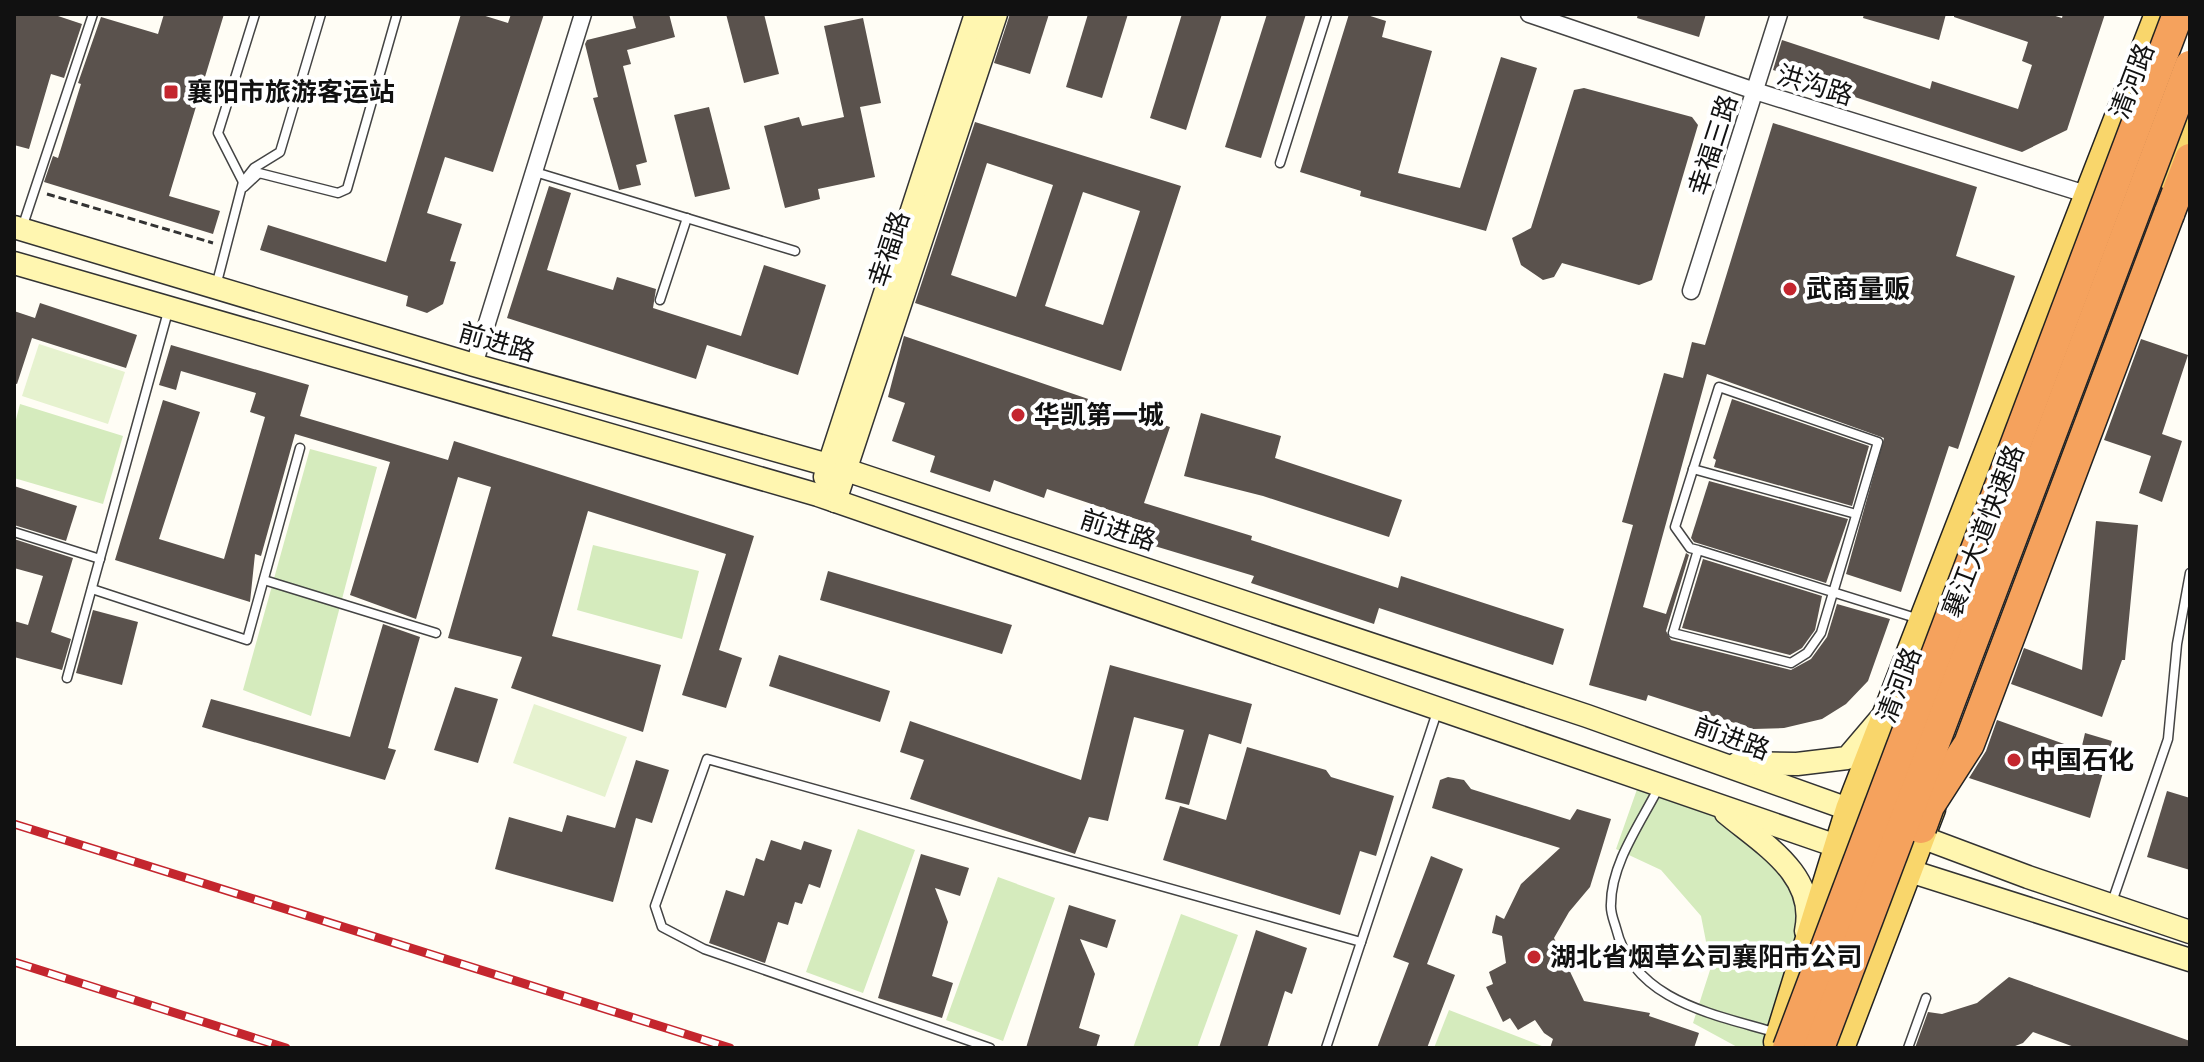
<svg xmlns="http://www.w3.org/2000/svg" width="2204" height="1062" font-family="'PT Serif','Noto Sans SC',serif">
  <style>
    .green { fill: #d5ebbd }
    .pitch { fill: #e6f2cf }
    .building { fill: #5a524d; fill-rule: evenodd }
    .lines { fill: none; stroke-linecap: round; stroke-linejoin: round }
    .lane-casing { stroke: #444; stroke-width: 11 }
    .street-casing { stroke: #444; stroke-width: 19 }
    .secondary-casing { stroke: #333; stroke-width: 25 }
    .primary-casing { stroke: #222; stroke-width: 29 }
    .highway-casing { stroke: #222; stroke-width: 33 }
    .path { stroke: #333; stroke-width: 3; stroke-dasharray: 8 4; stroke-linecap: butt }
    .lane { stroke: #fff; stroke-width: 8 }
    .street { stroke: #fff; stroke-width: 16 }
    .secondary { stroke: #fff6b0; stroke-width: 22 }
    .primary { stroke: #f9d66b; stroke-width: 26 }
    .highway { stroke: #f5a25d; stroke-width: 30 }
    .rail-casing { stroke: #c4262e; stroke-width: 9 }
    .rail { stroke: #fff; stroke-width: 6; stroke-dasharray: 18; stroke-linecap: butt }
    .highway-bridge-casing { stroke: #222; stroke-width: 33; stroke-linecap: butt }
    .highway-bridge { stroke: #f5a25d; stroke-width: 30 }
    .poi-dot { fill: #c4262e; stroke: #fff; stroke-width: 3 }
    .labels { text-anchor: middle; stroke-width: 8; stroke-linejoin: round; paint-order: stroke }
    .street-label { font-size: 26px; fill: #111; stroke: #fff }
    .poi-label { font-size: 26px; font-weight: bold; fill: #111; stroke: #fff; text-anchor: start }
  </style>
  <rect width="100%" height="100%" fill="#fffdf5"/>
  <g class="green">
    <polygon points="20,404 123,436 103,504 14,478 14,427"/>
    <polygon points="310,449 377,467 311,716 243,690"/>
    <polygon points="593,545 699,571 682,639 577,610"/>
    <polygon points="1641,778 1716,804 1796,872 1809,915 1775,1048 1739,1048 1693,1023 1711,967 1701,916 1661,870 1616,849"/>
    <polygon points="858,829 915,850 863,993 806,972"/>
    <polygon points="998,877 1055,898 1003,1041 946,1020"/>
    <polygon points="1181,914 1238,935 1197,1048 1133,1048"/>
    <polygon points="1449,1010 1547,1048 1434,1048"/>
  </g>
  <g class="pitch">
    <polygon points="39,344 125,372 108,424 22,396"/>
    <polygon points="534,704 627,737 605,797 513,763"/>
  </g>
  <g class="building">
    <polygon points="14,14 52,14 82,24 64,78 51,74 29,149 14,145"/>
    <polygon points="164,14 224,14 169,196 220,211 213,234 44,182 53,156 58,158 81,84 78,83 101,17 158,34"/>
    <polygon points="461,14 479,14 508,23 511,14 544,14 493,172 445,157 427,213 462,224 450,261 456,262 443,304 427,313 406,306 408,296 260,250 268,225 386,262"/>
    <polygon points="632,14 669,14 675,37 627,50 631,64 623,66 647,162 636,165 641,185 619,190 593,98 598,97 585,44 587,40 636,28"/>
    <polygon points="726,14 764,14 779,74 744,83"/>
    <polygon points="1010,14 1049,14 1030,74 994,63"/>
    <polygon points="1088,14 1128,14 1102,98 1066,87"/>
    <polygon points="1182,14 1222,14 1186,130 1150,118"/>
    <polygon points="1267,14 1306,14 1261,158 1225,147"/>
    <polygon points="1349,14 1364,14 1386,21 1382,37 1432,51 1398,173 1460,188 1501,57 1537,68 1486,231 1360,196 1361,191 1300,172"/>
    <polygon points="1638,14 1706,14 1699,37 1637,18"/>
    <polygon points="1864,14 1946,14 1939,40 1863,18"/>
    <polygon points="1954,14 2049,14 2062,18 2063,14 2105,14 2067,130 2022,152 1773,70 1782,40 1930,89 1932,81 2018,109 2032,65 2022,61 2028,42 1954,17"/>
    <polygon points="863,18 881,103 860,107 875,177 818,189 820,199 785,208 764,126 799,117 802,126 844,117 824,26"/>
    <polygon points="1584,88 1692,117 1698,125 1652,280 1639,285 1562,263 1554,277 1543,280 1521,265 1512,238 1531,228 1574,90"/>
    <polygon points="709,107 730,189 695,197 674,115"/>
    <path d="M975,122L1181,186L1121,371L915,303ZM987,163L1053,185L1016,297L951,275ZM1083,192L1140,211L1103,325L1045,306Z"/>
    <polygon points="1773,123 1977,187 1956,256 2015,276 1958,449 1949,446 1901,592 1846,574 1884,438 1707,374 1643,607 1666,614 1686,553 1689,555 1666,631 1671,640 1791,670 1811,659 1827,637 1837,604 1890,619 1868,681 1846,704 1822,719 1784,728 1753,729 1648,695 1646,701 1589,685 1633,525 1622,522 1664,373 1683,378 1692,342 1705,345"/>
    <polygon points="549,186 571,193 547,270 613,290 617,277 656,289 653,308 741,336 764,265 826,285 798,375 707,345 696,379 507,318"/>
    <polygon points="40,303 137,335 126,368 32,338 17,384 14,383 14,311 35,318"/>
    <polygon points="904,336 1170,427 1144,503 1252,536 1251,540 1398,588 1401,576 1564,629 1553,665 1379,608 1374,624 1251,583 1254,576 1148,544 1154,525 1047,489 1044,498 994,480 990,492 930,472 935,456 892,441 905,403 888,397"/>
    <polygon points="2141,339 2188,355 2162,434 2182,441 2162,502 2139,493 2151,456 2104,440"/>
    <polygon points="171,345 309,385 300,416 448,460 454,441 754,536 719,650 742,658 726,708 682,695 726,554 588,511 552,636 661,665 643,732 511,688 522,657 448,638 491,487 458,477 416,619 350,595 390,462 295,434 261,556 255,554 250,602 115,560 163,400 200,412 159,539 224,559 265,417 250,412 256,393 181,371 176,390 159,385"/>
    <polygon points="1732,399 1869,446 1852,506 1714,467 1716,460 1713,458"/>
    <polygon points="1201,413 1281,436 1275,458 1402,500 1389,537 1263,496 1184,476"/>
    <polygon points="1709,481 1848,519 1826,583 1694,542 1691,538"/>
    <polygon points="14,486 77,506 66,541 14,525"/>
    <polygon points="2096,521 2138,525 2125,660 2122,660 2102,717 2011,684 2024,648 2082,670"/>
    <polygon points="14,539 73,558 51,632 71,639 62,670 14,657 14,621 28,625 43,576 14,568"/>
    <polygon points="1703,559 1822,596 1815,630 1802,648 1790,655 1682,628"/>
    <polygon points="828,571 1012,625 1002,654 820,600"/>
    <polygon points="93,610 138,622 122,685 76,673"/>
    <polygon points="383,624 420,637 388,748 396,750 385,780 202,727 211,699 350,737"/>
    <polygon points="779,655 890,691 880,722 769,686"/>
    <polygon points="1110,665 1252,704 1241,744 1209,734 1189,805 1165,799 1184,730 1134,717 1108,821 1089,817 1075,854 910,799 924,760 900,752 910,721 1081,780"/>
    <polygon points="455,687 498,699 478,763 434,750"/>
    <polygon points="1997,720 2081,750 2085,733 2112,741 2090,818 1969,778 1986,751"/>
    <polygon points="1247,747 1326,770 1331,777 1394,796 1376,856 1360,851 1340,915 1163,860 1180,806 1226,820"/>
    <polygon points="636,760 669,770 652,823 636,818 613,902 495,869 509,817 562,832 567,815 615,828"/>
    <polygon points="1448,777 1464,780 1471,789 1570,820 1577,809 1611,819 1590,887 1569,912 1554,938 1584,1001 1650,1013 1649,1016 1699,1033 1694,1048 1550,1048 1553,1039 1544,1033 1535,1020 1518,1030 1510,1018 1503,1022 1486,987 1493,984 1489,972 1506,963 1502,936 1492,933 1496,915 1504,919 1521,884 1560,848 1432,808 1440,780"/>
    <polygon points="2167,791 2190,798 2190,870 2147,857"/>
    <polygon points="771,840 801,850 804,841 832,850 820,888 809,884 802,904 795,902 788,925 778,922 765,963 709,943 726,890 744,896 756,858 764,861"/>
    <polygon points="921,854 969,868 960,896 935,888 948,922 932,976 953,983 942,1018 878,998"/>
    <polygon points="1431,856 1463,869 1427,964 1455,975 1427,1048 1377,1048 1409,963 1393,957"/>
    <polygon points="1069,905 1116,920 1107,948 1080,939 1095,974 1079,1028 1100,1035 1096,1048 1026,1048"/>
    <polygon points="1256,930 1307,948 1292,994 1285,991 1267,1048 1219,1048"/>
    <polygon points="2009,977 2190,1041 2190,1048 2077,1048 2033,1032 2023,1043 2010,1048 1915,1048 1928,1012 1942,1014 1977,1003"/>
  </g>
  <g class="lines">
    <g class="lane-casing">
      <g id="lane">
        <polyline points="1280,163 1327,14"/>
        <polyline points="535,172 795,251"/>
        <polyline points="243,182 218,133 255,14"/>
        <polyline points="244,187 259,173 338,193 347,189 397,14"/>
        <polyline points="22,228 93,14"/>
        <polyline points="216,286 243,182 254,168 280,152 321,14"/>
        <polyline points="660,300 687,218"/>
        <polyline points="1693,469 1856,514"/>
        <polyline points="14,532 100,559"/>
        <polyline points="1698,550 1673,633 1791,663 1807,653 1821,633 1878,442 1719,387 1675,527 1690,548 1698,550 1919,619"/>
        <polyline points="264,580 436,633"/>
        <polyline points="92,589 247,640 300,448"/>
        <polyline points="67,678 169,308"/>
        <path d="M1660,785C1642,821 1611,863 1611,904C1610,912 1614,921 1616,928C1634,1002 1714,1014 1777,1033"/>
        <polyline points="2111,905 2168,739 2177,644 2190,573"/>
        <polyline points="990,1048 704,949 662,927 655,906 707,759 1361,942"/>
        <polyline points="1326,1048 1438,709"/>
        <polyline points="1908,1048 1926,998"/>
      </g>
    </g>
    <g class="street-casing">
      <g id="street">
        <polyline points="1529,14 1755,91 2089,195"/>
        <polyline points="1691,291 1779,14"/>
        <polyline points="474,365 583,14"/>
      </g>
    </g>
    <g class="secondary-casing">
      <g id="secondary">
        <polyline points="14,227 474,365 846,470 1587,716 1865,815"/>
        <polyline points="14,263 818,495 1854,852"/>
        <polyline points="825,477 976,14"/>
        <polyline points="835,501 996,14"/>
        <polyline points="1738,763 1797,764 1847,758 1881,718"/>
        <path d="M1726,813C1763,844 1818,875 1806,931"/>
        <polyline points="1908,832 2028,877 2190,932"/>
        <polyline points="1894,866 2190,960"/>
      </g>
    </g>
    <g class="primary-casing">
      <g id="primary">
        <polyline points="2170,177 2190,125"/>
        <polyline points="1777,1042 1849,809 2158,14"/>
        <polyline points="1841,1048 1932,809"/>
      </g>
    </g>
    <g class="highway-casing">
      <polyline id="highway" points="2169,214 2190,159"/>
    </g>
    <polyline class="path" points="47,194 213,243"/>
    <use href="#lane" class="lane"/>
    <use href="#street" class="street"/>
    <use href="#secondary" class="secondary"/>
    <use href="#primary" class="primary"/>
    <use href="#highway" class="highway"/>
    <g class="rail-casing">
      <g id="rail">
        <polyline points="14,824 730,1048"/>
        <polyline points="14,962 286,1048"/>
      </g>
    </g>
    <use href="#rail" class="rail"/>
    <g class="highway-bridge-casing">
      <g id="highway-bridge">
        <polyline points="1921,828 1929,806 1969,744 2169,214"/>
        <polyline points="1788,1048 2178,14"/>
        <polyline points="1819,1048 2190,66"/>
      </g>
    </g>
    <use href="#highway-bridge" class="highway-bridge"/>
  </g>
  <g class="poi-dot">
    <rect x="163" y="84" width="16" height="16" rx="4"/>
    <circle cx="1790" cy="289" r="8"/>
    <circle cx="1018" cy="415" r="8"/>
    <circle cx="2014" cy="760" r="8"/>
    <circle cx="1534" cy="957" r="8"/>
  </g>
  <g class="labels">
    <g class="street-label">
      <text transform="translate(2132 81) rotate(-69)" y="9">清河路</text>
      <text transform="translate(1815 85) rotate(17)" y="9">洪沟路</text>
      <text transform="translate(1713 145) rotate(-72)" y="9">幸福三路</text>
      <text transform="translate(889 249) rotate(-72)" y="9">幸福路</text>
      <text transform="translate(497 342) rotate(16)" y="9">前进路</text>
      <text transform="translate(1118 530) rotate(18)" y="9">前进路</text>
      <text transform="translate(1983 531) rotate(-69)" y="9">襄江大道快速路</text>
      <text transform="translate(1899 685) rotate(-69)" y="9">清河路</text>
      <text transform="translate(1732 738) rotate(20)" y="9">前进路</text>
    </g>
    <g class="poi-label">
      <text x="187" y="101">襄阳市旅游客运站</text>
      <text x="1806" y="298">武商量贩</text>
      <text x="1034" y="424">华凯第一城</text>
      <text x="2030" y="769">中国石化</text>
      <text x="1550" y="966">湖北省烟草公司襄阳市公司</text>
    </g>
  </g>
  <rect width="2204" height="1062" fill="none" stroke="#111111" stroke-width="32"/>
</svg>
